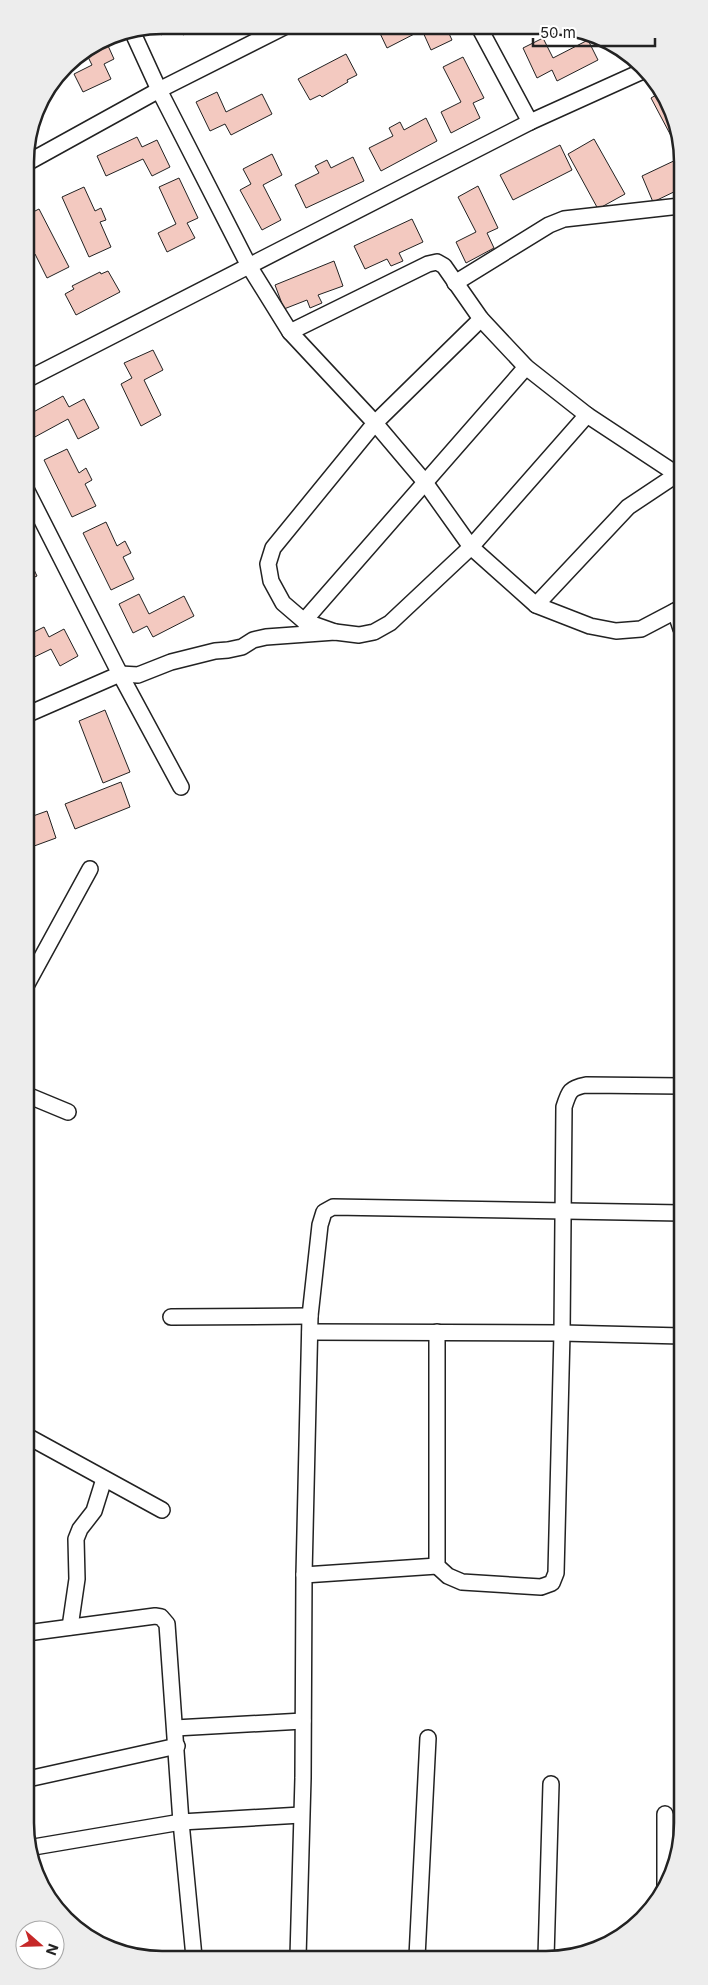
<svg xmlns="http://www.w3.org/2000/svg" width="708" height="1985" font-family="Inter,sans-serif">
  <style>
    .building { fill: #f3c9c0; stroke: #222 }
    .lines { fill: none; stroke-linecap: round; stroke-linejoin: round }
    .street-casing { stroke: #222; stroke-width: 18 }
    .street { stroke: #fff; stroke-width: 15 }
    .rim { fill: none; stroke: #222; stroke-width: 2.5 }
  </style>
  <rect width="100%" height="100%" fill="#fff"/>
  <g class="building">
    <polygon points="162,25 203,25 183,35 178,26 161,35 157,26"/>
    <polygon points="379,26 446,27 452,40 431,50 422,30 387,48 377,27"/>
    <polygon points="543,38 553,58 588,40 598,60 557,81 552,70 537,78 523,48"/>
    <polygon points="105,39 114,59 104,64 111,79 83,92 74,74 92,65 85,51"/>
    <polygon points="346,54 357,75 347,80 348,82 322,97 320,95 310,100 298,79"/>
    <polygon points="463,57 484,98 473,103 480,118 451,133 441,112 461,102 443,67"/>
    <polygon points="217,92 226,112 262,94 272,114 231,135 225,124 210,131 196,102"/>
    <polygon points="658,94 680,135 679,151 651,98"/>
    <polygon points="426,118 437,141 381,171 369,148 393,136 389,128 400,122 404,130"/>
    <polygon points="137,137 142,147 157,140 170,167 152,176 143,159 106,176 97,156"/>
    <polygon points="594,139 625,194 598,209 568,154"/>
    <polygon points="560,145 572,170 513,200 500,175"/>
    <polygon points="272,154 282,175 263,185 281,220 262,230 240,190 251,184 243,169"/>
    <polygon points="353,157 364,181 306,208 295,185 319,173 315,166 327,160 331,168"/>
    <polygon points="680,158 680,189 653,202 642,176"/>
    <polygon points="179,178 198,218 187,223 195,238 167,252 158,233 176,224 159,187"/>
    <polygon points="478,186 498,228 487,233 494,248 466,263 456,242 476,232 458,197"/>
    <polygon points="84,187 95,211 101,208 106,220 100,222 111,247 89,257 62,197"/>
    <polygon points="39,209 69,267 47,278 35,254 30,257 25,249 25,246 30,243 25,234 25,216"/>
    <polygon points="412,219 423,242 399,253 403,261 391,266 387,259 365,269 354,246"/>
    <polygon points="334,261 343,286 318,295 322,303 310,308 307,300 284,309 275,285"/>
    <polygon points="108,271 120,292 76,315 65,294 74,289 72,286 100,272 101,274"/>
    <polygon points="153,350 163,370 144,380 161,415 141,426 121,384 132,378 124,363"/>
    <polygon points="63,396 69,407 84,399 99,428 78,439 68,419 33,438 26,423 26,416"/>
    <polygon points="67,449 79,473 86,468 92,480 85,484 96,506 72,517 44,460"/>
    <polygon points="106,522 117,546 125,541 131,553 123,557 134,579 111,590 83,533"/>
    <polygon points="26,553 37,576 26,581 34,596 26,600"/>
    <polygon points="139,594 149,614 184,596 194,616 153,637 147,626 133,633 119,604"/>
    <polygon points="44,627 49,637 64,629 78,656 60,666 51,649 26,661 26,636"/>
    <polygon points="105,710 130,772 103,783 79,721"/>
    <polygon points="121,782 130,807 75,829 65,804"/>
    <polygon points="47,811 56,838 26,849 26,824 34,821 33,816"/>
  </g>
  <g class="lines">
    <g class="street-casing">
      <g id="street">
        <polyline points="479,27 530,122"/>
        <polyline points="132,31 159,90 249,266 290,332 375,423 273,548 268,564 271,581 283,603 304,621 335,632"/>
        <polyline points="25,164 159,90 286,26"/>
        <polyline points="455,283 549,225 564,219 680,206"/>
        <polyline points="481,319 375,423 424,481 471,547 587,415"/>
        <polyline points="290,332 428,264 437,262 444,266 481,319 526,367 587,415 681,477"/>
        <polyline points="26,380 530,122 645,70"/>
        <polyline points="26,489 120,674 26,715"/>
        <polyline points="536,605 628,507 676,475"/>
        <polyline points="675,611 681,629"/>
        <polyline points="304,621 526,367"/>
        <polyline points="120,674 138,675 171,662 215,651 228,650 242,647 253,640 266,637 335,632 359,635 374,632 390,623 471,547 536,605 590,626 616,631 641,629 681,608"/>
        <polyline points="120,674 181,787"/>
        <polyline points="26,986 90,869"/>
        <polyline points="27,1095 68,1112"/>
        <polyline points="171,1317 310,1316"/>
        <polyline points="310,1332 562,1333 682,1336"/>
        <path d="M437,1332V1566L448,1576L462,1582L541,1587L552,1583L556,1573L562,1333L564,1107C569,1091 570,1088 586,1085L682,1086"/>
        <polyline points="27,1436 162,1510"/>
        <polyline points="304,1575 437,1566"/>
        <polyline points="70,1627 77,1579 76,1539 80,1529 94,1511 104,1479"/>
        <polyline points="27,1633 155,1616 161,1617 167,1624 181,1822 194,1957"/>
        <polyline points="175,1728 303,1721"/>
        <polyline points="28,1779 177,1746"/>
        <polyline points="665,1814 665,1887"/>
        <polyline points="28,1848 181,1822 301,1815"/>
        <polyline points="298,1957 303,1778 304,1575 310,1316 320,1225 324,1212 333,1207 682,1213"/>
        <polyline points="417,1957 428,1738"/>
        <polyline points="546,1957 551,1784"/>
      </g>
    </g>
    <use href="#street" class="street"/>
  </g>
  <path d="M0 0H708V1985H0ZM162 34H546A128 128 0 0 1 674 162V1823A128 128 0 0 1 546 1951H162A128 128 0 0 1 34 1823V162A128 128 0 0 1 162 34Z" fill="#ededed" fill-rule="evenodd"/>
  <path class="rim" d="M162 34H546A128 128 0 0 1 674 162V1823A128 128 0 0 1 546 1951H162A128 128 0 0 1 34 1823V162A128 128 0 0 1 162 34Z"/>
  <g transform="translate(40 1945) rotate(110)"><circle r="24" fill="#ffffff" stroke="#a7a7a7"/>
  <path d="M0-4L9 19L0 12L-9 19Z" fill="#c62828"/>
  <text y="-8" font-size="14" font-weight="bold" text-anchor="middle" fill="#222222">N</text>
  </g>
  <path d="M533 38v8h122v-8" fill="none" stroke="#222222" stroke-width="2.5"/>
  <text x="540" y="38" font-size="15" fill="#222222" stroke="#ffffff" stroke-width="4" paint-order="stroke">50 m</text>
</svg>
